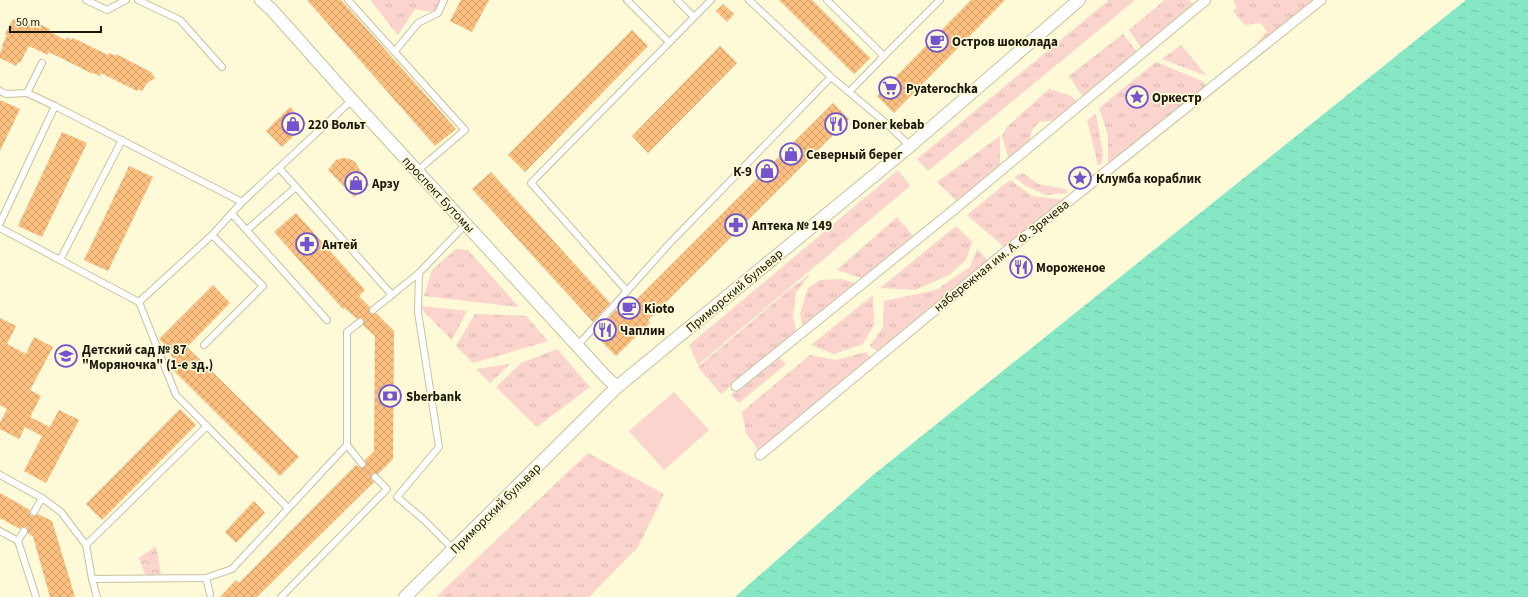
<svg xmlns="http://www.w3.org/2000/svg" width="1528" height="597" font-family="'Source Sans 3',sans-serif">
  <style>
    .grass { fill: url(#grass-tufts) }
    .park { fill: url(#park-crowns) }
    .pitch { fill: #fbd5cd }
    .water { fill: url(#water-ripples) }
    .building { fill: url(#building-cross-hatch) }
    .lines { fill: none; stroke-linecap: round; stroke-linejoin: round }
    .service-casing { stroke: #c6c2a0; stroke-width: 8 }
    .pedestrian-casing { stroke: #c6c2a0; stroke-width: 11 }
    .minor-casing { stroke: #c6c2a0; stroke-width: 14 }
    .service { stroke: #fff; stroke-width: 6 }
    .pedestrian { stroke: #fff; stroke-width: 9 }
    .minor { stroke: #fff; stroke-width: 12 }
    .labels { text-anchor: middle; stroke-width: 3.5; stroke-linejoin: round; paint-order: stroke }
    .poi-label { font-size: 13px; font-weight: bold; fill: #1a180b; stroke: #fef9d6; text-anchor: start }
    .street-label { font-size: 13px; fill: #1a180b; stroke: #fef9d6 }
  </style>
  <defs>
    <pattern id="grass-tufts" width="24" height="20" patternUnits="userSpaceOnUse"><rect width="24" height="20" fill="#fbd5cd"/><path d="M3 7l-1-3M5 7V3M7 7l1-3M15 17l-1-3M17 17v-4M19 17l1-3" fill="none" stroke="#d7b6af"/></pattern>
    <pattern id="park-crowns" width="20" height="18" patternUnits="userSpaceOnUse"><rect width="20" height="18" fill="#fbd5cd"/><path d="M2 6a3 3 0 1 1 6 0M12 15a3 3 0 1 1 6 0" fill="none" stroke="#d7b6af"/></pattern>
    <pattern id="water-ripples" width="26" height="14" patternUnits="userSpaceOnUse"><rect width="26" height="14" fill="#86e7c5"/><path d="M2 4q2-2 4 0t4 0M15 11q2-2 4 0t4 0" fill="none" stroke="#73c5a8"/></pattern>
    <pattern id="building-cross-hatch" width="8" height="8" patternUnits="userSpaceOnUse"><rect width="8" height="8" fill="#fbbf80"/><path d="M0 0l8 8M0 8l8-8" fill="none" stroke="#d7a36d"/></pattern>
  </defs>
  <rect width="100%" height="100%" fill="#fef9d6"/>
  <g class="grass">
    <polygon points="370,0 443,0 438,13 415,9 398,35"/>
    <polygon points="1109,0 1135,0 928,171 917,159"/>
    <polygon points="1165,0 1189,0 1193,4 1142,49 1129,30"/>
    <polygon points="1235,0 1313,0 1259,44 1257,42 1267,32 1261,23 1245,25 1233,11 1237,8 1233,1"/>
    <polygon points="1123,34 1137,52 1083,97 1069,76"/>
    <polygon points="1181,45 1207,76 1162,59"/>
    <polygon points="1156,62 1202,81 1207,87 1108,165 1108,135 1099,108"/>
    <polygon points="1049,89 1069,95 1079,103 1058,120 1039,122 1032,130 1028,146 1009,160 1002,136 1007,127"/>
    <polygon points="1096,114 1103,155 1101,165 1098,165 1087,120"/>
    <polygon points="1000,136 1000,167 958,202 937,182"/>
    <polygon points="898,170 910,186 698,365 689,345"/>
    <polygon points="1023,173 1038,184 1065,189 1068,193 1046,195 1026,186 1014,177"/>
    <polygon points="1010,180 1032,196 1064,200 1004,247 967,215"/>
    <polygon points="897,217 914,237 865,279 837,270"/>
    <polygon points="956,226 972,242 966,260 949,275 915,290 880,288"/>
    <polygon points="456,249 468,250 519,307 424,296 432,270"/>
    <polygon points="977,249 992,265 898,343 894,338 877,351 870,346 883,327 884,301 936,290 970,267"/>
    <polygon points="810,274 796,293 793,316 796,333 721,394 698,367 789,290"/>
    <polygon points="842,279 858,284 803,328 800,314 808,288 820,280"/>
    <polygon points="873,295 874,325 863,344 834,354 811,345"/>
    <polygon points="422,306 467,311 452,340 424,312"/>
    <polygon points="475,314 526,316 548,341 473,363 456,346"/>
    <polygon points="557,349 590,387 537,427 496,387 521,363"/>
    <polygon points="866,352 871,358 759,451 746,433 742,412 810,355 836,360"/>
    <polygon points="780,358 786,364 739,403 731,395"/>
    <polygon points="510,364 490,383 476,369"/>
    <polygon points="588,453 664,494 638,547 589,597 436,597"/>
  </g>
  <polygon class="park" points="156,546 161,574 146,576 139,558"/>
  <polygon class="pitch" points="674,392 709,430 664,470 629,431"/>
  <polygon class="water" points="1466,0 1528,0 1528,597 735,597 873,475"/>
  <g class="building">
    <polygon points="307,0 341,0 456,129 435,146"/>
    <polygon points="461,0 489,0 472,32 450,21"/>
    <polygon points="779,0 812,0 870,58 854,74"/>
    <polygon points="971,0 1005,0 894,113 877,96"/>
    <polygon points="723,4 734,14 727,22 716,11"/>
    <polygon points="13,19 25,24 26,22 37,28 39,24 50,29 49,31 65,40 67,37 72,40 73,38 108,55 109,53 115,56 116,54 151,72 155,78 147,83 142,91 138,89 137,91 101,73 100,76 94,73 93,74 49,52 48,55 29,46 20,63 18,62 16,66 0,58 0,53 3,47 2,46 7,35 5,34"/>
    <polygon points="632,30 648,46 525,172 508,155"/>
    <polygon points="720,46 737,63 648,153 632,136"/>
    <polygon points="0,100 20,109 0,151"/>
    <polygon points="833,103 849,119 648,320 650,323 616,356 597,337 602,332 599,329 616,310 620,314 630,303 632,304"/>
    <polygon points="290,107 306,124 282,147 266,131"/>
    <polygon points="62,132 87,143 42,237 18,226"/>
    <polygon points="343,158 350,159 355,162 369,185 354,197 328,170 336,160"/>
    <polygon points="129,166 153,177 108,271 84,260"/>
    <polygon points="491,172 610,303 593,322 472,189"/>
    <polygon points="296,213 365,290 359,296 370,307 369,310 370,313 373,314 376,313 394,331 393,459 378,474 374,473 372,474 371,478 374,482 257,597 220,597 236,580 239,583 356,465 361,468 365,467 366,464 365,460 374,451 375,336 363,325 364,322 363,319 360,318 357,319 345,308 343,309 274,232"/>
    <polygon points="213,285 230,303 187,347 299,457 280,476 170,367 175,360 170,354 172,352 159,339"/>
    <polygon points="0,318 16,326 7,344 26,354 34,337 53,347 30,390 41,396 30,417 50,427 59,410 79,420 46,483 24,471 42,436 25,427 19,439 0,429 0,423 7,409 0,405"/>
    <polygon points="180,409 196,425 102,520 86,504"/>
    <polygon points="0,493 30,510 30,514 32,516 36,516 38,514 52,521 75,597 50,597 33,536 28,533 28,529 26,527 22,527 20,529 0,518"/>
    <polygon points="254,501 265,513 236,543 225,532"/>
  </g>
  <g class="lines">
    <g class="service-casing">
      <g id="service">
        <polyline points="86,0 107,10 126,0"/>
        <polyline points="138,0 180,20 222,67"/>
        <polyline points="348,0 465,130 417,171"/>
        <polyline points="627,0 669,42"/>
        <polyline points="677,0 694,17"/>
        <polyline points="749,0 831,77 849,92"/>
        <polyline points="827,0 884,56 849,92 887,124 910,146"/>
        <polyline points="395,51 418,23 438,13 444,0"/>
        <polyline points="884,56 940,0"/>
        <polyline points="0,91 6,94 27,93 42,63"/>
        <polyline points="27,93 55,106 242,202"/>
        <polyline points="122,140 60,260 139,302 212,235 242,202 352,100"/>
        <polyline points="279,168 296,187"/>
        <polyline points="232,214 327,320"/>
        <polyline points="0,223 55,106"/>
        <polyline points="0,228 60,260"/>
        <polyline points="247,230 296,187 392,295"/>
        <polyline points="419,273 418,312 439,447 397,497 424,520 453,549"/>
        <polyline points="627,291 669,244 831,77"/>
        <polyline points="139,302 176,395 288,508"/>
        <polyline points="373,310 419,273 466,224"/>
        <polyline points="360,322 347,332 347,445 362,464"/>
        <polyline points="204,345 263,286 212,235"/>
        <polyline points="578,345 627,291 531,183 711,0"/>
        <polyline points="0,475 42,498 61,512 86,545 207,426"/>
        <polyline points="34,512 42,498"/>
        <polyline points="0,531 18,541 36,597"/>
        <polyline points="18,541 24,531"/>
        <polyline points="86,545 92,579 97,597"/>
        <polyline points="206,578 210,594"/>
        <polyline points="92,579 206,578 232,569 347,445"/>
        <polyline points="281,597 387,489 375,477"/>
      </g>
    </g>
    <g class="pedestrian-casing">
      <g id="pedestrian">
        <polyline points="736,386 956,208 1206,0"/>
        <polyline points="760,455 1004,253 1321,0"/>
      </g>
    </g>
    <g class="minor-casing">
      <g id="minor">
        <polyline points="261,0 272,10 352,100 606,377 617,387"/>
        <polyline points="405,597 617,387 910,146 1079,0"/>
      </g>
    </g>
    <use href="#service" class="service"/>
    <use href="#pedestrian" class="pedestrian"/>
    <use href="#minor" class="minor"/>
  </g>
  <defs>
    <g id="cafe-ring" transform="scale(1.15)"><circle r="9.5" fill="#fef9d6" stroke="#7354ce" stroke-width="1.5"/><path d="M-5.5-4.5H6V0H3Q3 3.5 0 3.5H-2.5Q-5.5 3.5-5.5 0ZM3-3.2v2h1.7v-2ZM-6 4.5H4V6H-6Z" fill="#7354ce"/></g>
    <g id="supermarket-ring" transform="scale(1.15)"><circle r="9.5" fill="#fef9d6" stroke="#7354ce" stroke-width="1.5"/><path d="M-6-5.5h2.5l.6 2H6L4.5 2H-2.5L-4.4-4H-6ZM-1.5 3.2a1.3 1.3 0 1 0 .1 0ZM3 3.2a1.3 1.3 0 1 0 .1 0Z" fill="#7354ce"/></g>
    <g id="sight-ring" transform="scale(1.15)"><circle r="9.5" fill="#fef9d6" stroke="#7354ce" stroke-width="1.5"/><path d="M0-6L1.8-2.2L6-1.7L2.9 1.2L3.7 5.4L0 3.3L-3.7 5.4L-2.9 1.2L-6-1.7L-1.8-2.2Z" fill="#7354ce"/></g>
    <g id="shop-ring" transform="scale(1.15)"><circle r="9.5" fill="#fef9d6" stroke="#7354ce" stroke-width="1.5"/><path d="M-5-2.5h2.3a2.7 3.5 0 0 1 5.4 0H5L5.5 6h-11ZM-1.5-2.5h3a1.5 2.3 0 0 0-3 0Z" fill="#7354ce"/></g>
    <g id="restaurant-ring" transform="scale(1.15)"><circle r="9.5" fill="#fef9d6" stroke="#7354ce" stroke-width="1.5"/><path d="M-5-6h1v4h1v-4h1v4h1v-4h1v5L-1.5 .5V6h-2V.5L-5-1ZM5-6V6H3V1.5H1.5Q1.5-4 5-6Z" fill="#7354ce"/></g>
    <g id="pharmacy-ring" transform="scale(1.15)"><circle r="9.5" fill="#fef9d6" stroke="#7354ce" stroke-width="1.5"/><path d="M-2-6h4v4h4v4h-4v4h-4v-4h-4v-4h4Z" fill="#7354ce"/></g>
    <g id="school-ring" transform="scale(1.15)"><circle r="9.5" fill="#fef9d6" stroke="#7354ce" stroke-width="1.5"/><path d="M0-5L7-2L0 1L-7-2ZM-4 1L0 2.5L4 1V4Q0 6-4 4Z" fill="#7354ce"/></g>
    <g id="bank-ring" transform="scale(1.15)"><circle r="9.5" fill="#fef9d6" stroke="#7354ce" stroke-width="1.5"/><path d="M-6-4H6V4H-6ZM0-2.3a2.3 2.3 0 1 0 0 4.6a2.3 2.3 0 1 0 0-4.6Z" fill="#7354ce"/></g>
  </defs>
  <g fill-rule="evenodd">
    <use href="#cafe-ring" x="937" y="41"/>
    <use href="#supermarket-ring" x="890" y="88"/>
    <use href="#sight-ring" x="1137" y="97"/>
    <use href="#shop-ring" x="293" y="124"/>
    <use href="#restaurant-ring" x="836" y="124"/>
    <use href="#shop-ring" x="791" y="154"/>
    <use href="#shop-ring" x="767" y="171"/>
    <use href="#sight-ring" x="1080" y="178"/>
    <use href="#shop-ring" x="356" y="183"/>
    <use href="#pharmacy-ring" x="736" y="225"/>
    <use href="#pharmacy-ring" x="307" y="244"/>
    <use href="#restaurant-ring" x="1021" y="267"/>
    <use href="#cafe-ring" x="629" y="308"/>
    <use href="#restaurant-ring" x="605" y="330"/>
    <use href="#school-ring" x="66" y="356"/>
    <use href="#bank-ring" x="390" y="396"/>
  </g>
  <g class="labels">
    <g class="poi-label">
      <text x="952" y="46">Остров шоколада</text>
      <text x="906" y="93">Pyaterochka</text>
      <text x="1152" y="102">Оркестр</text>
      <text x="308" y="129">220 Вольт</text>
      <text x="852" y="129">Doner kebab</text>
      <text x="806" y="159">Северный берег</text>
      <text x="752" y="176" text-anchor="end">К-9</text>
      <text x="1096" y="183">Клумба кораблик</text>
      <text x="372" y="188">Арзу</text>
      <text x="752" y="230">Аптека № 149</text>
      <text x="322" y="249">Антей</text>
      <text x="1036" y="272">Мороженое</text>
      <text x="644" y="313">Kioto</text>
      <text x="620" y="335">Чаплин</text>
      <text x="82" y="354">Детский сад № 87<tspan x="82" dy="15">"Моряночка" (1-е зд.)</tspan></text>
      <text x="406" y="401">Sberbank</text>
    </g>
    <g class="street-label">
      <text transform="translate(439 194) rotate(47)" y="5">проспект Бутомы</text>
      <text transform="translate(1001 255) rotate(-39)" y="5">набережная им. А. Ф. Зрячева</text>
      <text transform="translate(734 290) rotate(-40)" y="5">Приморский бульвар</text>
      <text transform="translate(495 508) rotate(-45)" y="5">Приморский бульвар</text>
    </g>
  </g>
  <path d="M10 26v6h91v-6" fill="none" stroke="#1a180b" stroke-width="2"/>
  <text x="16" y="26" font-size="12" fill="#1a180b" stroke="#fef9d6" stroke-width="3" paint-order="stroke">50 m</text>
</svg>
